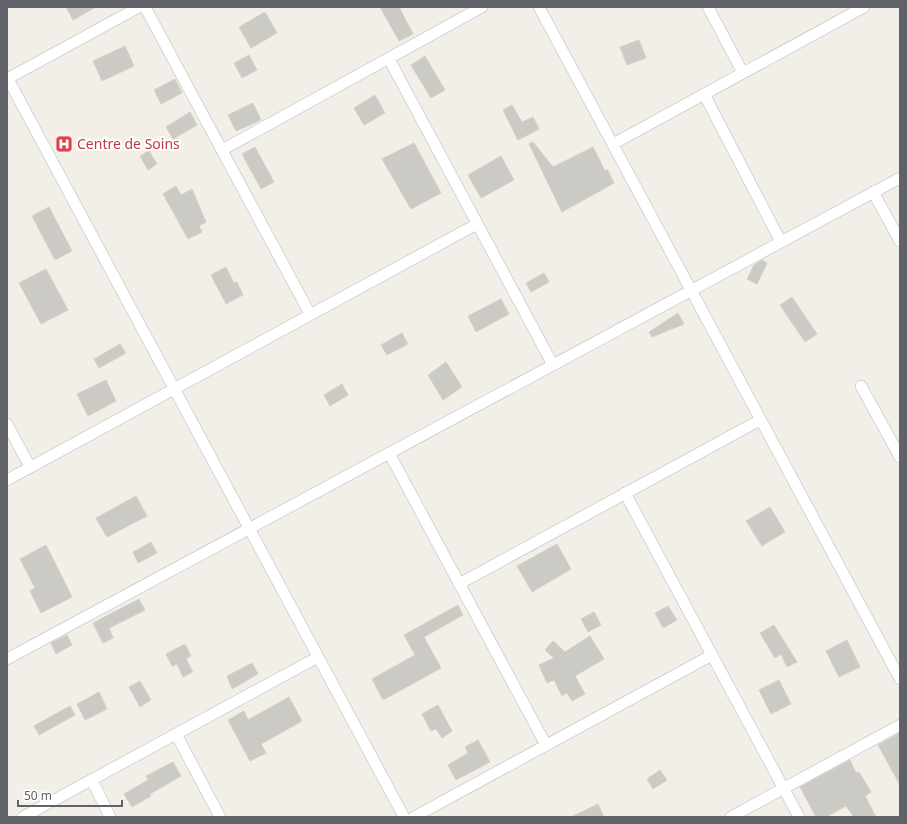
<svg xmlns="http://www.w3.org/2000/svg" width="907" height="824" font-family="'Noto Sans',sans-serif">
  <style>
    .building { fill: #cccac5; stroke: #d6d1c6 }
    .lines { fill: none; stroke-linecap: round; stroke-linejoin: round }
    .minor-casing { stroke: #b5b8bc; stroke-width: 12 }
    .minor { stroke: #fff; stroke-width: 11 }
    .labels { text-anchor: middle; stroke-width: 4; stroke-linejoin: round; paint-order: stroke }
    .health-label { font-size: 14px; fill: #be3a42; stroke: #fff; text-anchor: start }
  </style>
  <rect width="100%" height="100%" fill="#f1efe8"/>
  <g class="building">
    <polygon points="66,7 96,7 73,20"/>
    <polygon points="380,7 399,7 413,34 399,41"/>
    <polygon points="265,12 277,33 251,48 239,27"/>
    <polygon points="639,40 646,58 627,65 620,47"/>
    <polygon points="125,46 134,66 102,81 93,61"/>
    <polygon points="249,55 257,70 242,78 234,63"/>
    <polygon points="425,56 445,90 431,98 411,65"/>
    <polygon points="175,79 182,93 161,104 154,90"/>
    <polygon points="375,95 385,113 364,125 354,108"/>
    <polygon points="253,103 261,120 236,131 228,115"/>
    <polygon points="512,105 522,122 533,117 539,129 518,140 503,110"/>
    <polygon points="190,112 197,125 173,139 166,127"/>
    <polygon points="533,142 553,167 593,147 605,171 607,169 614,183 562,212 529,144"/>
    <polygon points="414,143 441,193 411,209 382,159"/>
    <polygon points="255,147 274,182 261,189 242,154"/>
    <polygon points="149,151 157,164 148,170 140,156"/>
    <polygon points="501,156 514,180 481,198 468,175"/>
    <polygon points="176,186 181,195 192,189 206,222 199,226 202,232 188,239 163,194"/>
    <polygon points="49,207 72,251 55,260 32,216"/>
    <polygon points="762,260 767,263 757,284 747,279 754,265"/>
    <polygon points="226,267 234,283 237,282 243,295 226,304 211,275"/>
    <polygon points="46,269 68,310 41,324 19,283"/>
    <polygon points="544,273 549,282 531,292 526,283"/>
    <polygon points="792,297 817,334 805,342 780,305"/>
    <polygon points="501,299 509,314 476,332 468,316"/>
    <polygon points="678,313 684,324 652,337 649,332"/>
    <polygon points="402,333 408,344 387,355 381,345"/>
    <polygon points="120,344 126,353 99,368 94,359"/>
    <polygon points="446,362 462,387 443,400 428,375"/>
    <polygon points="106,380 116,401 88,416 77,394"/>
    <polygon points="342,384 348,395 330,406 324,395"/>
    <polygon points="136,496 147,516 107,537 96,518"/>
    <polygon points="770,507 785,532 762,546 746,521"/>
    <polygon points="151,542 157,553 138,563 133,552"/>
    <polygon points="557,544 571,569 532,592 517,566"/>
    <polygon points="46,545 72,597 41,613 30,591 35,588 20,559"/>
    <polygon points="139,599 145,610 109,628 113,638 103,643 93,623"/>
    <polygon points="458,605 463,615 424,637 441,668 383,700 372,679 415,655 404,635"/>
    <polygon points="668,606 677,620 663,628 655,613"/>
    <polygon points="594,612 601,625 588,632 581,619"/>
    <polygon points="774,625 797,662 787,667 781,654 775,658 760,633"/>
    <polygon points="67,635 72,645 56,654 51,643"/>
    <polygon points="590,636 604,659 575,676 585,694 572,701 567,693 562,696 554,680 547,683 539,665 554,658 545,650 553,641 565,652"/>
    <polygon points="847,640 860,667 839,677 826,651"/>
    <polygon points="185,644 191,656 186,659 193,672 183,677 177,664 172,666 166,654"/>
    <polygon points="252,663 258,674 232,689 227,676"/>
    <polygon points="779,680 791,704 771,714 759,690"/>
    <polygon points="140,681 151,700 140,707 129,687"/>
    <polygon points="99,692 107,709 85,720 77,704"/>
    <polygon points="289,697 302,721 261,744 266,753 250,761 228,720 244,711 248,720"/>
    <polygon points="438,705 452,731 442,738 436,729 431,731 422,714"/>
    <polygon points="70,706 75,715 39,735 34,726"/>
    <polygon points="900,733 900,785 878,745"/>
    <polygon points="478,740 490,762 456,780 448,765 468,753 465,747"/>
    <polygon points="850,760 856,773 859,772 871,792 865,796 876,817 854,817 846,806 826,817 816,817 800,787"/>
    <polygon points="173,762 181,776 150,794 151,796 132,807 124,794 148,780 146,776"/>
    <polygon points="660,770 667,780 653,789 647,779"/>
    <polygon points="598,804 604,817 571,817"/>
  </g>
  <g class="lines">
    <g class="minor-casing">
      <g id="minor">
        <polyline points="145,7 310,314"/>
        <polyline points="539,7 900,679"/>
        <polyline points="708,7 743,73"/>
        <polyline points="389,59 553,365"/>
        <polyline points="7,77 404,817"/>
        <polyline points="7,79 139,7"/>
        <polyline points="704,94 781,242"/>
        <polyline points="613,144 864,7"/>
        <polyline points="222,150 482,7"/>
        <polyline points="873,192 900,241"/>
        <polyline points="861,386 900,457"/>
        <polyline points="7,424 30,467"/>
        <polyline points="389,453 546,745"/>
        <polyline points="7,480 477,224"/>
        <polyline points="625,493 799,817"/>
        <polyline points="459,584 760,420"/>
        <polyline points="7,659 900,178"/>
        <polyline points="176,734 220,817"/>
        <polyline points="92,780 110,817"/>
        <polyline points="23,817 318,657"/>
        <polyline points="414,817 712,655"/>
        <polyline points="731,817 900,725"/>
      </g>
    </g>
    <use href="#minor" class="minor"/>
  </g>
  <defs>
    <g id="hospital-square" transform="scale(0.9)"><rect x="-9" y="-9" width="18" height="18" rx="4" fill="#e0444e" stroke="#fff"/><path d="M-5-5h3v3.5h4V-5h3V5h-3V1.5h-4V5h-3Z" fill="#fff"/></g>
  </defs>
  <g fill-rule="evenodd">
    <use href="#hospital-square" x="64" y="144"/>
  </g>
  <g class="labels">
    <g class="health-label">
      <text x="77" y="149">Centre de Soins</text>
    </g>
  </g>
  <rect width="907" height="824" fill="none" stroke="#5f6368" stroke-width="16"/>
  <path d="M18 800v6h104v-6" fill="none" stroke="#5f6368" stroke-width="2"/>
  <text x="24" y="800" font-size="12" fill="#5f6368" stroke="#ffffff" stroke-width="3" paint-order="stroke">50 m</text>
</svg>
